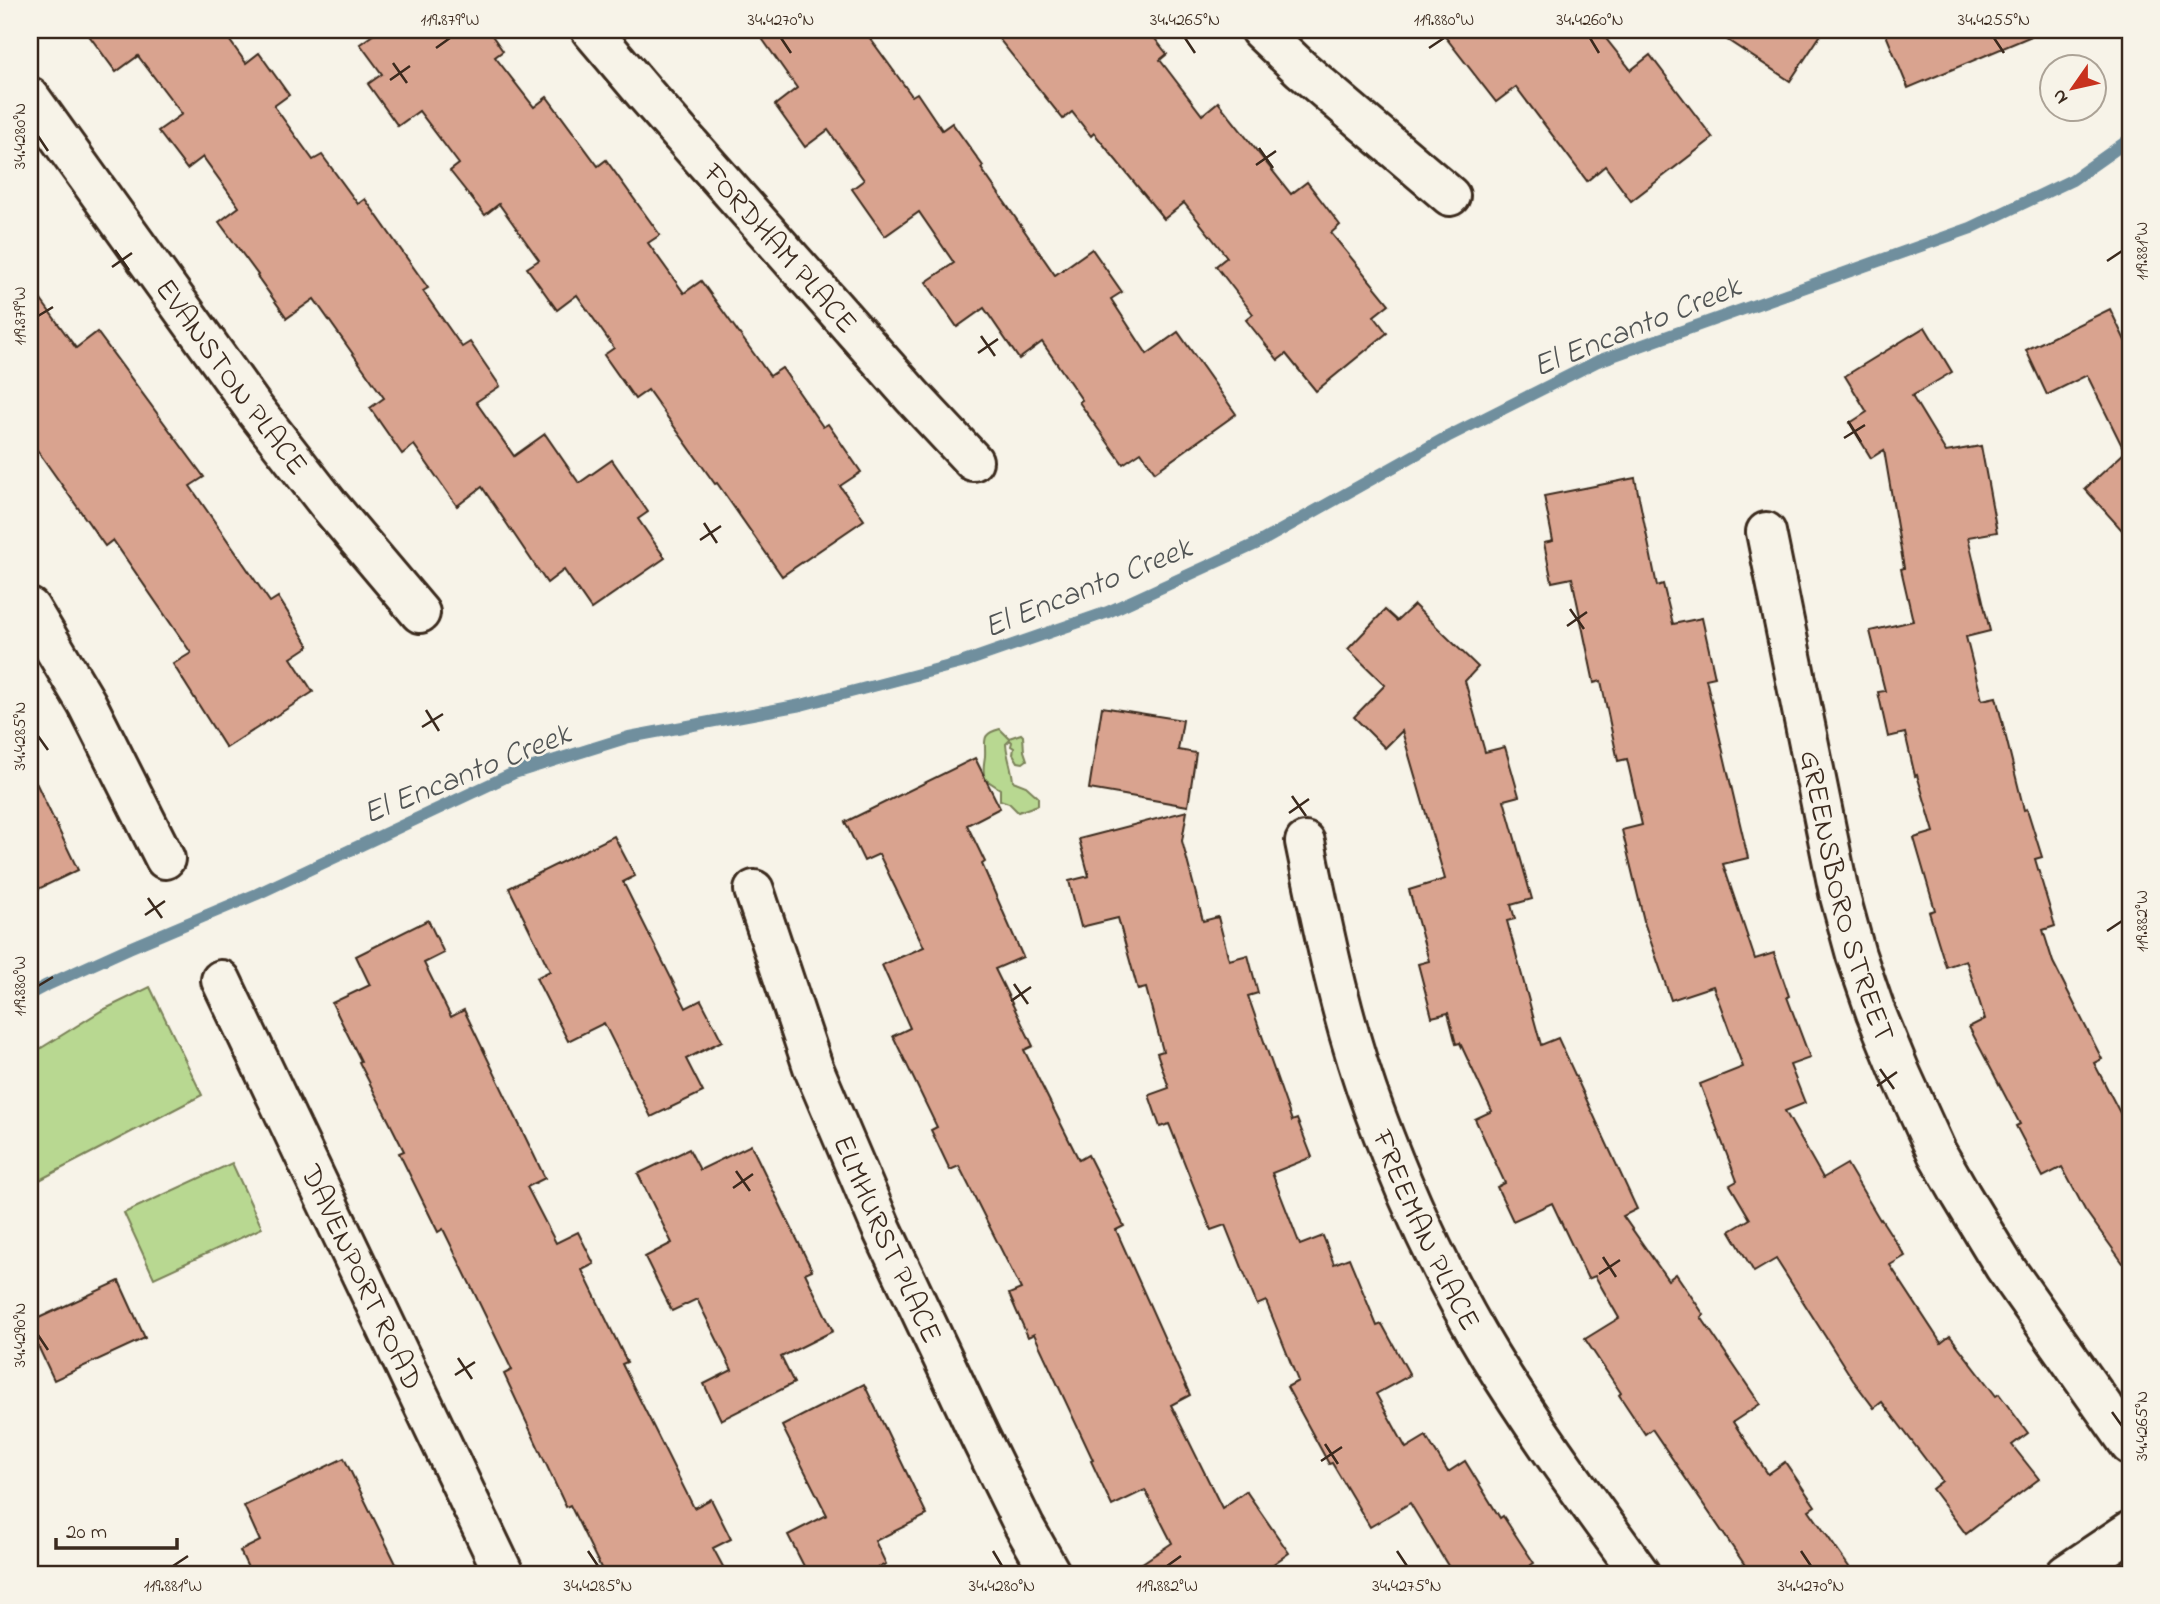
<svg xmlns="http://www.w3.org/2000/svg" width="2160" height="1604" font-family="'Indie Flower',sans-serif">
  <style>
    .green { fill: #b8d891; stroke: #7a8158; stroke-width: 2 }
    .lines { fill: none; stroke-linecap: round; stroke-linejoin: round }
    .stream { stroke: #6f8f9e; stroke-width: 12 }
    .building { fill: #d9a38f; stroke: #3b2a1e; stroke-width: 2 }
    .minor-casing { stroke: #3b2a1e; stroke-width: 44 }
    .minor { stroke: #f7f3e8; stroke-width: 38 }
    .ticks { fill: none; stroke: #3b2a1e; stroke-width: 2.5 }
    .labels { text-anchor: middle; stroke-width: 5; stroke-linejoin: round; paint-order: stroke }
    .street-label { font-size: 30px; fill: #3b2a1e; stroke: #f7f3e8 }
    .water-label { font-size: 32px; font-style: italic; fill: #515454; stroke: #f7f3e8 }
    .neatline { fill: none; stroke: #3b2a1e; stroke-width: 2.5 }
    .ticks-label { font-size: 18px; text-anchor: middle; fill: #3b2a1e }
  </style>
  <rect width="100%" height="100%" fill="#f7f3e8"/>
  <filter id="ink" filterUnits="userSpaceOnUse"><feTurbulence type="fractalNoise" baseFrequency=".0143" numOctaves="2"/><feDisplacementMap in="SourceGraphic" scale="14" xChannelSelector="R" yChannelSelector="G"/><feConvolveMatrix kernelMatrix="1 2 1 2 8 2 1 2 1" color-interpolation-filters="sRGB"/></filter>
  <g filter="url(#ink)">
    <g class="green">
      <path d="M1000,729L1009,738L1021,734L1023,736L1024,751L1027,760L1023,763L1018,762L1013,754L1014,748L1011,746L1012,742L1010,740L1006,744C1007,757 1012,768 1013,781L1026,786L1038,797V805L1018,812L1009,803L1000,800V789L985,779C982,770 984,765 985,756C986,741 980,734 1000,729Z"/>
      <polygon points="150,987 202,1095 30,1185 30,1055 101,1011"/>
      <polygon points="232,1163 262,1228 154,1278 124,1213"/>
    </g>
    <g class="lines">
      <polyline class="stream" points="30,994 45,986 129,948 257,894 514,773 629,737 801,705 961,663 1108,612 1258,543 1447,437 1598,361 1971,228 2072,180 2130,139"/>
    </g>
    <g class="building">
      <polygon points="85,30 222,30 246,63 259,53 289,95 274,106 313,160 322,155 358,204 365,199 428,288 423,291 462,347 470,342 500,386 476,402 514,456 545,434 579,483 612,460 648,512 638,519 665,558 591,609 564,570 547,583 482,487 457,506 414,445 402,454 370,408 384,398 314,299 287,318 257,276 258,275 219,222 239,207 203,157 187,169 158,131 182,114 138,56 116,72"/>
      <polygon points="380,30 488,30 503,51 495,57 534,107 547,97 598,166 606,160 660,235 648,243 684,293 701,281 770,376 782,368 823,427 828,424 861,472 840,486 864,520 782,576 717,483 715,484 648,390 635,399 604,355 614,348 577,295 557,310 527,268 539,260 499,204 485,215 450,171 459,164 419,111 398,126 368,84 382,74 360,44"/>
      <polygon points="756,30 864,30 912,96 917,93 942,130 952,123 983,166 981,168 1055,275 1092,249 1122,292 1111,299 1147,354 1178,332 1236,414 1155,472 1141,452 1123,464 1079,402 1082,400 1042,342 1019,359 984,308 957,327 926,282 954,263 919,212 885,236 852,189 864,180 828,130 805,147 775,105 797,88"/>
      <polygon points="992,30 1148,30 1167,54 1160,60 1202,115 1218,102 1291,194 1307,182 1340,225 1331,233 1389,304 1374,316 1387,333 1316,391 1286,354 1278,360 1246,320 1253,314 1216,266 1227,257 1184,203 1164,219 1094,133 1091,136 1072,112 1063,119"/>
      <polygon points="1440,30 1599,30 1631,70 1650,55 1713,138 1631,201 1605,166 1587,181 1516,87 1496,102"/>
      <polygon points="1712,30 1824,30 1790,81"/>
      <polygon points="1884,30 2046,30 1908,88"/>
      <polygon points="30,285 76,348 97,332 204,477 190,486 270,602 278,597 309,646 291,658 313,692 226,748 173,664 191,653 113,540 105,546 30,440"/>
      <polygon points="2110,309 2130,351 2130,539 2085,489 2125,452 2087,375 2047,395 2026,350"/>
      <polygon points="1925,327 1952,372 1912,396 1946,452 1981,446 1997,532 1968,537 1990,631 1966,637 1982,700 1996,697 2024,810 2027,809 2042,857 2035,859 2055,926 2043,930 2053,962 2102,1059 2094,1063 2130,1132 2130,1273 2085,1210 2062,1167 2043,1177 2016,1126 2020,1124 1969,1027 1985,1019 1966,960 1946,967 1929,912 1935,910 1914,838 1934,832 1917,775 1915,776 1905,733 1888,737 1878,692 1885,691 1870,631 1913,621 1901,569 1904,568 1884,450 1871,458 1850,423 1867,412 1845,376"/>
      <polygon points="1635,478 1657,586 1663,584 1673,624 1702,618 1715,677 1706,679 1748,858 1723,864 1755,959 1774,953 1789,996 1787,997 1810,1058 1790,1065 1805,1103 1785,1111 1823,1178 1847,1164 1880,1220 1881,1219 1905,1256 1890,1265 1941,1343 1950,1336 1996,1396 1999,1394 2028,1433 2012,1445 2039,1479 1966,1534 1932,1489 1942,1481 1882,1402 1874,1408 1853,1380 1776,1259 1754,1272 1730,1231 1750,1219 1730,1185 1737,1181 1700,1084 1743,1067 1713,986 1671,1000 1645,925 1622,830 1642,825 1627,759 1618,761 1601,681 1594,683 1572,578 1552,582 1544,543 1553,541 1544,496"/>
      <polygon points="1414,605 1478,667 1465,681 1485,752 1505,747 1519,796 1504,800 1532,899 1511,905 1515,919 1507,921 1541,1045 1558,1038 1637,1209 1623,1216 1668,1280 1676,1274 1704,1315 1701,1317 1760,1404 1733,1422 1768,1474 1785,1462 1815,1506 1809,1510 1854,1574 1751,1574 1652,1429 1645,1434 1619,1395 1621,1393 1585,1339 1619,1318 1595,1276 1588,1279 1552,1203 1513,1221 1497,1187 1505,1183 1475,1119 1492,1111 1460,1043 1456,1044 1448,1013 1432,1017 1418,964 1429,961 1409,890 1445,879 1402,731 1385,748 1354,717 1385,685 1348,649 1385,610 1397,621"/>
      <polygon points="1102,707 1183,720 1178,750 1196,753 1188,806 1089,789"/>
      <polygon points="975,758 1000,808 967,825 985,862 982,864 1023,957 995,969 1033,1046 1024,1050 1079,1160 1088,1155 1124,1226 1116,1230 1190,1395 1171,1405 1222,1508 1246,1491 1289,1553 1259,1574 1126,1574 1172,1543 1145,1490 1112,1506 1091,1461 1093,1460 1034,1334 1028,1337 1009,1294 1021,1289 959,1166 950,1170 931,1130 937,1127 893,1036 910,1028 882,965 924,947 879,854 864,861 845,822"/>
      <polygon points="30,770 78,870 30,893"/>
      <polygon points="1187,811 1182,841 1203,921 1218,917 1229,960 1248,955 1258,993 1248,996 1292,1121 1297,1119 1312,1157 1272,1173 1300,1245 1323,1236 1334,1264 1349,1258 1377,1326 1382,1324 1410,1375 1376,1394 1406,1448 1426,1436 1448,1472 1465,1461 1500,1518 1503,1516 1534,1563 1517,1574 1453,1574 1410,1503 1370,1527 1332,1463 1329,1464 1287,1387 1298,1381 1266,1301 1257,1305 1225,1225 1211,1230 1169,1124 1160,1127 1149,1095 1169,1088 1157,1053 1163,1051 1146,988 1138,990 1118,918 1081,927 1069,881 1089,876 1079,839"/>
      <polygon points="614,836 635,876 623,882 686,1008 701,1000 722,1041 686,1059 703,1092 651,1117 604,1023 568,1041 536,978 550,971 509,888"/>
      <polygon points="428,920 444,953 424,963 451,1017 464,1010 545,1178 527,1187 556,1243 578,1232 594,1264 582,1270 627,1362 622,1364 694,1508 711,1499 731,1539 713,1548 727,1574 604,1574 570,1505 566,1507 504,1374 512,1370 443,1229 438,1232 399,1153 404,1151 359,1062 361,1061 332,1003 370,985 356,956"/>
      <polygon points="751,1145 812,1270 805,1273 833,1331 781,1357 794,1383 721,1420 704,1384 732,1370 697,1299 672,1311 645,1257 672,1243 638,1174 689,1149 700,1170"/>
      <polygon points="119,1281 145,1338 54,1380 30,1329 30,1322"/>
      <polygon points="864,1384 927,1515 875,1541 886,1564 865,1574 808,1574 788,1535 827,1515 782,1426"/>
      <polygon points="344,1458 401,1574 251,1574 240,1551 260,1541 244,1506"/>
    </g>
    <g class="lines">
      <g class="minor-casing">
        <g id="minor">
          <path id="s1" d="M591,30L647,96L912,396L973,461"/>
          <polyline points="1260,30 1301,69 1450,196"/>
          <path id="s2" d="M30,97L255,410L328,504L420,613"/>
          <path id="s3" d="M1766,532L1839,893L1856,955L1876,1013L1901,1074L1937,1153L1961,1195L2004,1266L2130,1445"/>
          <polyline points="30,608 87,704 165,859"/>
          <path id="s4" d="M1305,842C1324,934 1342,1025 1375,1113C1406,1197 1444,1280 1490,1356C1536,1432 1589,1503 1640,1574"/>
          <path id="s5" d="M754,890L813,1067L881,1227L980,1437L1024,1526L1051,1574"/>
          <path id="s6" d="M221,980L504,1574"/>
          <polyline points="2066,1574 2130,1531"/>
        </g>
      </g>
      <use href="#minor" class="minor"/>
    </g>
  </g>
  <path class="ticks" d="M781,38L791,53M1185,38L1195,53M1590,38L1599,53M1994,38L2004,53M436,48L450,38M1429,48L1444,38M393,63L407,83M390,80L410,66M38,136L48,151M1259,148L1273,168M1256,165L1276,151M115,250L129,270M2107,261L2122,251M112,267L132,253M38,316L53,307M981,336L995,356M978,353L998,339M1848,421L1861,442M1844,438L1865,425M704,523L717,543M700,540L721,526M1570,609L1584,629M1567,626L1587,612M426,710L439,731M422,727L443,714M38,736L48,750M1292,796L1306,816M1289,813L1309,799M148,898L162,918M145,915L165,901M2107,931L2122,921M1014,984L1028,1004M38,986L53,977M1011,1001L1031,987M1880,1069L1894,1089M1877,1086L1897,1072M736,1171L750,1191M733,1188L753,1174M1603,1257L1616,1277M1599,1274L1620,1260M38,1335L48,1350M458,1358L472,1379M455,1375L475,1362M2112,1412L2122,1426M1325,1444L1338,1464M1321,1461L1342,1447M588,1551L598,1566M993,1551L1002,1566M1397,1551L1407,1566M1801,1551L1811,1566M173,1566L188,1556M1167,1566L1181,1556"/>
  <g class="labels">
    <g class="street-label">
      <text dy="10" stroke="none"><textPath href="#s1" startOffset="289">FORDHAM PLACE</textPath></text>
      <text dy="10" stroke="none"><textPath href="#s2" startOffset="345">EVANSTON PLACE</textPath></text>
      <text dy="10" stroke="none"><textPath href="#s3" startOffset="373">GREENSBORO STREET</textPath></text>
      <text dy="10" stroke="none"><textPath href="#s4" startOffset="408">FREEMAN PLACE</textPath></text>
      <text dy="10" stroke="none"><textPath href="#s5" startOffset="374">ELMHURST PLACE</textPath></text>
      <text dy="10" stroke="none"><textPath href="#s6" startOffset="329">DAVENPORT ROAD</textPath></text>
    </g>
    <g class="water-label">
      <text transform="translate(1636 325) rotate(-22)" y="11">El Encanto Creek</text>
      <text transform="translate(1087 586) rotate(-22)" y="11">El Encanto Creek</text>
      <text transform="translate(466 772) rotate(-22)" y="11">El Encanto Creek</text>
    </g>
  </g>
  <rect width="2160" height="1604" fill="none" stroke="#f7f3e8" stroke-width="77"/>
  <g transform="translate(2073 88) rotate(236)"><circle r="33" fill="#f7f3e8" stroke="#aca397" stroke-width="2"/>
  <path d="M0-5L12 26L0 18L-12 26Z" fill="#c8321e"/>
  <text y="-10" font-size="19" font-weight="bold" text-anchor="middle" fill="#3b2a1e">N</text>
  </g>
  <path d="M56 1538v10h121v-10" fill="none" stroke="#3b2a1e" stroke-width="3.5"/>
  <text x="66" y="1538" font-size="21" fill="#3b2a1e" stroke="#f7f3e8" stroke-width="5" paint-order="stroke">20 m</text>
  <rect x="38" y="38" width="2084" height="1528" class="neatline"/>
  <g class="ticks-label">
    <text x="450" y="25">119.879°W</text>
    <text x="781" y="25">34.4270°N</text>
    <text x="1185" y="25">34.4265°N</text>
    <text x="1444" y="25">119.880°W</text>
    <text x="1590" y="25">34.4260°N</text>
    <text x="1994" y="25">34.4255°N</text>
    <text transform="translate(19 136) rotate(-90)" y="6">34.4280°N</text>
    <text transform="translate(2141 251) rotate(-90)" y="6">119.881°W</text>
    <text transform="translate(19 316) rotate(-90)" y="6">119.879°W</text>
    <text transform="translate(19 736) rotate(-90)" y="6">34.4285°N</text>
    <text transform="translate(2141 921) rotate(-90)" y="6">119.882°W</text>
    <text transform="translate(19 986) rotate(-90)" y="6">119.880°W</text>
    <text transform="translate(19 1335) rotate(-90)" y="6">34.4290°N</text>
    <text transform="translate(2141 1426) rotate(-90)" y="6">34.4265°N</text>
    <text x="173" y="1591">119.881°W</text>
    <text x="598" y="1591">34.4285°N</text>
    <text x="1002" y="1591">34.4280°N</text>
    <text x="1167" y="1591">119.882°W</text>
    <text x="1407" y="1591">34.4275°N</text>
    <text x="1811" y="1591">34.4270°N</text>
  </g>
</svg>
